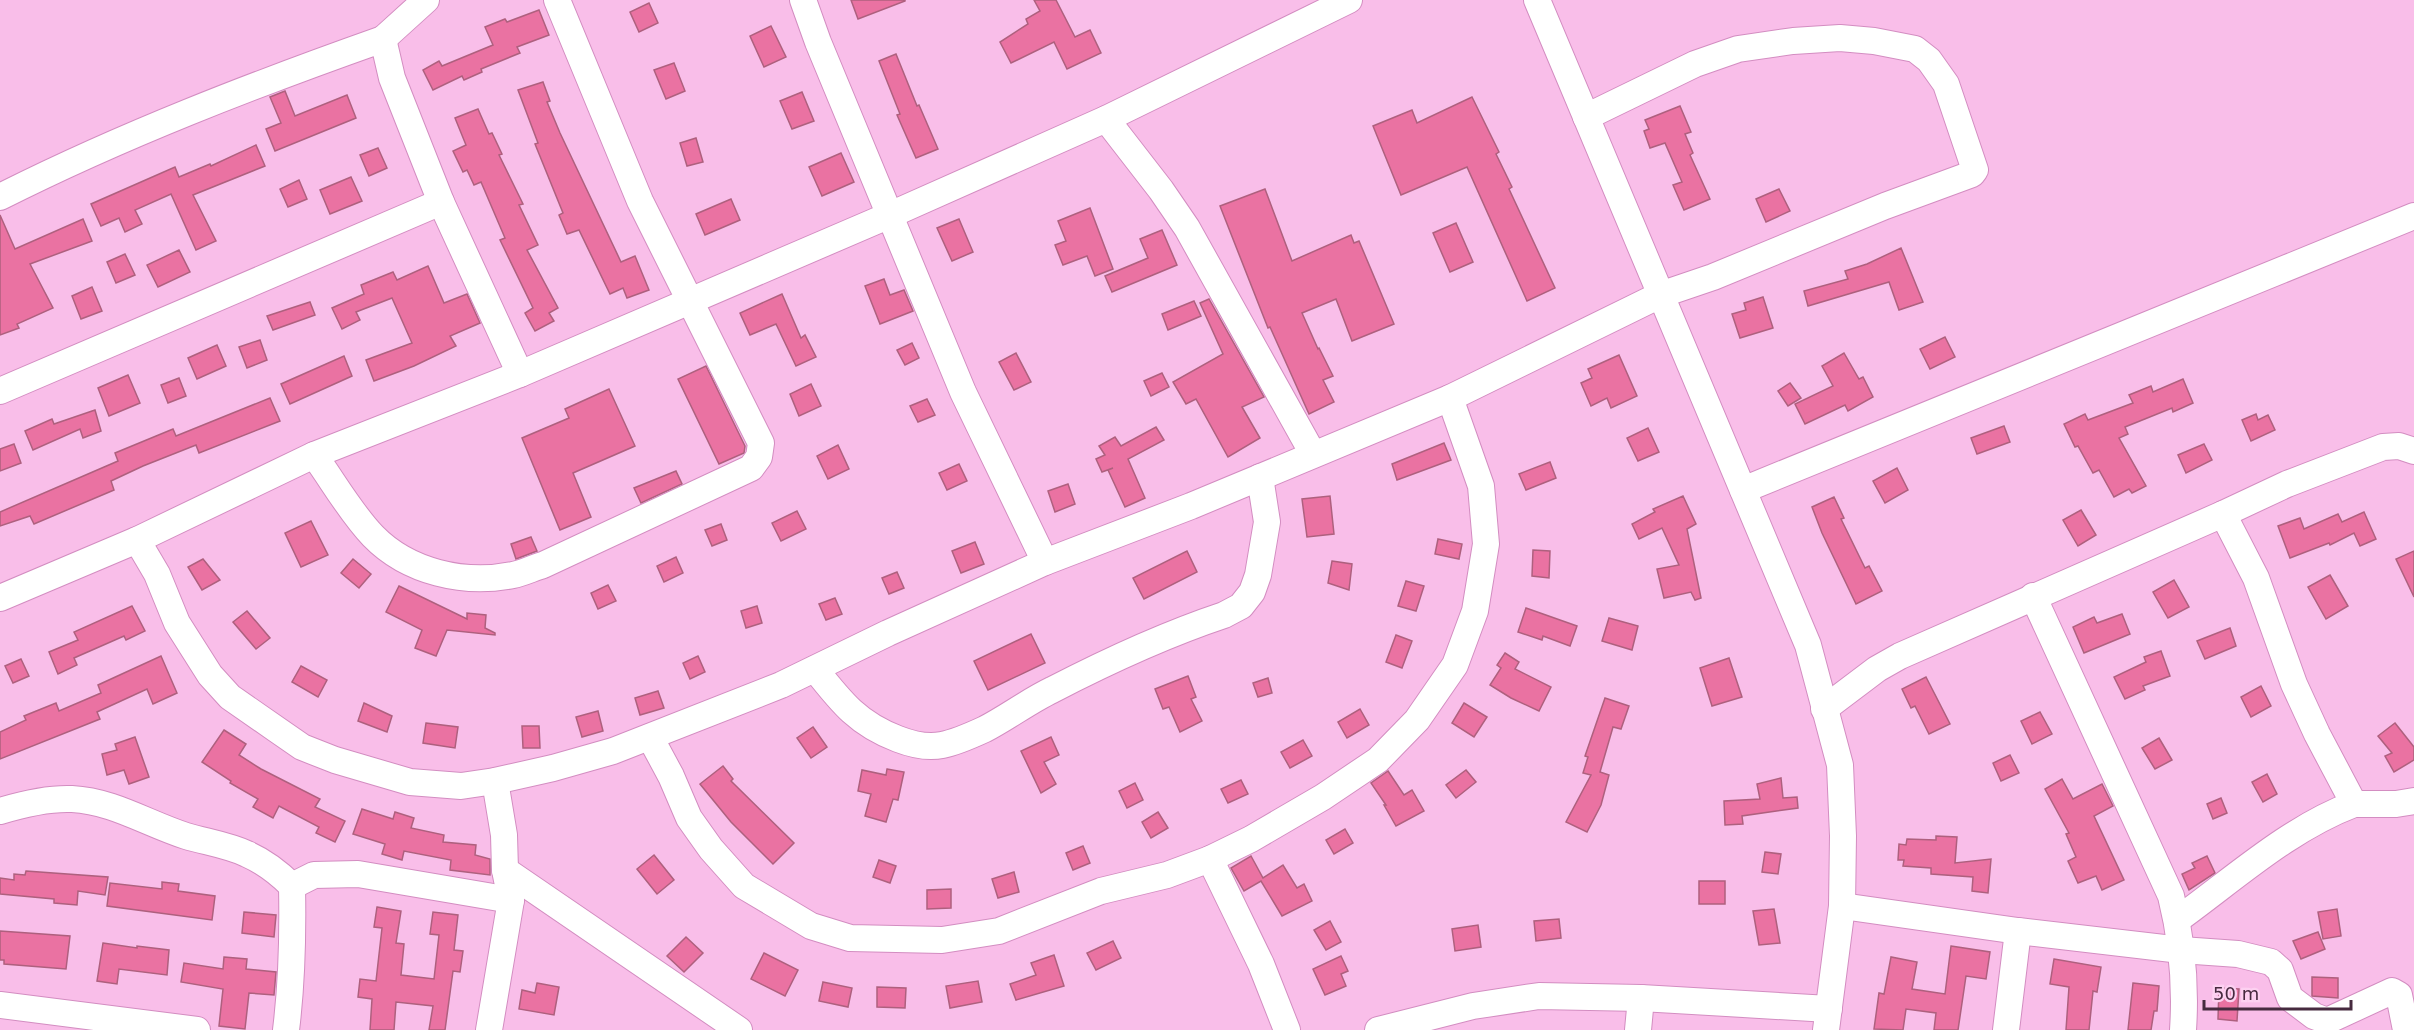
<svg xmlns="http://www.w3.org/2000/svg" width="2414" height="1030" font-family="'DejaVu Sans',sans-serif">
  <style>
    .building { fill: #ea72a2; stroke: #ae607e; stroke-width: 1.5 }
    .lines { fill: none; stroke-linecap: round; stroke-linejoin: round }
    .minor-casing { stroke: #d38dc1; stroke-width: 28 }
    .minor { stroke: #fff; stroke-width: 26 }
  </style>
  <rect width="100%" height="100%" fill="#f9bee9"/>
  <g class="building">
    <polygon points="851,0 905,0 905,1 858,19"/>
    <polygon points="1034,0 1056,0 1075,37 1090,30 1101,53 1067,69 1054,42 1011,63 1000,42 1028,24 1026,19 1040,11"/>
    <polygon points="649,3 658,23 639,32 630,12"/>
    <polygon points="539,10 549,35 517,47 520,53 481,69 482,72 464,80 462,76 433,90 423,70 439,61 442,66 493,45 485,27 505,19 507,22"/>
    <polygon points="771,26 786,57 764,67 750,36"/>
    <polygon points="896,54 917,106 919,105 938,149 916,158 897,115 900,114 879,61"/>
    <polygon points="674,63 685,91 666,99 654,70"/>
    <polygon points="543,82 550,101 547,102 560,133 621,262 635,256 649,290 627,298 623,288 610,294 579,230 567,234 559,215 563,213 535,144 538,143 518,90"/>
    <polygon points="285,91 295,116 347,95 356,118 275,151 266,129 281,123 270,97"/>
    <polygon points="802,92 814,121 792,129 780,101"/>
    <polygon points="1472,97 1499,152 1496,154 1512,187 1509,189 1555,288 1527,301 1467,167 1401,195 1373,126 1412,110 1417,123"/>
    <polygon points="1680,106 1691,132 1685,134 1693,153 1690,155 1710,199 1684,210 1673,185 1682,182 1665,143 1650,148 1644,131 1649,129 1645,120"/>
    <polygon points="478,109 489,134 492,133 502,154 499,155 523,204 519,205 538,245 527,250 558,308 549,313 554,321 535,331 525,313 533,308 500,240 505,238 481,182 474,185 467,170 463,172 453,151 466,145 455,118"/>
    <polygon points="696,138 703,162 687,166 680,143"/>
    <polygon points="256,145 265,166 193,195 216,241 196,250 171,194 135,210 142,224 125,232 119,218 101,226 91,204 175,167 179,177 210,164 211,166"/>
    <polygon points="378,148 387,168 369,176 360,155"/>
    <polygon points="841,153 854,182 822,196 809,167"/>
    <polygon points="351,177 362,201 330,214 320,190"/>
    <polygon points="299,180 307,199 288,207 280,189"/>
    <polygon points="1265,189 1292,261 1351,235 1354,243 1359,241 1394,324 1352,341 1336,299 1302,313 1318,349 1319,348 1333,376 1323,380 1334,402 1309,414 1270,327 1268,328 1220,206"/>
    <polygon points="1779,189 1790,211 1766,222 1756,199"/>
    <polygon points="731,199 740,220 705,235 696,214"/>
    <polygon points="1090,208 1113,269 1095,276 1087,256 1063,265 1055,245 1066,241 1058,221"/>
    <polygon points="0,215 15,249 83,219 92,241 30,264 53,308 17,324 19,328 0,335"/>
    <polygon points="959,219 973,252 952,261 937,228"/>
    <polygon points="1456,223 1473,262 1450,272 1433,233"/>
    <polygon points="1162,230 1177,265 1112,292 1105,276 1148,258 1140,239"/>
    <polygon points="1901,248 1923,302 1899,310 1889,282 1808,306 1804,291 1848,279 1845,271 1867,264"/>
    <polygon points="179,250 190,272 158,287 147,265"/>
    <polygon points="125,254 135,275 116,283 107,262"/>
    <polygon points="428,266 444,303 467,294 480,323 450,336 456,346 414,366 374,381 366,360 412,343 392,298 356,312 360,320 342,329 332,308 364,294 361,285 393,272 397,280"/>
    <polygon points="884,279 890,295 904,290 913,311 880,324 865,286"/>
    <polygon points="92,287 102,311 81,319 72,296"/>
    <polygon points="782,294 801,338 805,335 816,357 796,366 776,324 750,335 740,313"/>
    <polygon points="1763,297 1773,328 1740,338 1732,314 1746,310 1744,303"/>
    <polygon points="1209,299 1264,397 1242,407 1260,438 1228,457 1196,399 1186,404 1173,382 1223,354 1200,303"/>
    <polygon points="1194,301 1201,316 1168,330 1162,314"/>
    <polygon points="310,302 315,315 273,330 267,316"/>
    <polygon points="1945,337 1955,357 1930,369 1920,349"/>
    <polygon points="260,340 267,360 247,368 239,347"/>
    <polygon points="912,343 919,358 905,365 897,350"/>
    <polygon points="217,345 226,366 197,379 188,358"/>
    <polygon points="1016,353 1031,382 1014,390 999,362"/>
    <polygon points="1844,353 1859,379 1863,377 1873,397 1848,411 1845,405 1805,424 1795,404 1833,386 1822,366"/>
    <polygon points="1619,355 1637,396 1611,408 1607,398 1591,406 1581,383 1592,378 1588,369"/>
    <polygon points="344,356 352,376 290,404 281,384"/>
    <polygon points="706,366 745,446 744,453 719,464 678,379"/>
    <polygon points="1162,373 1169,387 1151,396 1144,381"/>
    <polygon points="128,375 140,403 109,416 98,388"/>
    <polygon points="179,378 186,396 168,403 161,385"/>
    <polygon points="2183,379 2193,403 2173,412 2172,408 2125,427 2128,434 2119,438 2146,486 2132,493 2129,489 2114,497 2099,470 2093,473 2078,446 2075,447 2064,424 2085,414 2088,420 2133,403 2129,395 2151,386 2153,392"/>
    <polygon points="1790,383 1801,398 1788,406 1778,391"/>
    <polygon points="811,384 821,406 799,416 790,394"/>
    <polygon points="609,389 635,446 573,473 591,517 560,530 522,438 569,418 565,409"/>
    <polygon points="270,398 280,421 199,453 196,445 143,466 111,481 114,490 34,524 30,516 0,526 0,512 118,461 115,453 173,429 176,436"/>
    <polygon points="927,399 935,415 918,422 910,406"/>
    <polygon points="95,410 101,431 83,438 80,429 33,450 25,431 52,419 54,424"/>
    <polygon points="2256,414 2258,420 2268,415 2275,430 2251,441 2242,420"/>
    <polygon points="2004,426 2010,442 1977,454 1971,438"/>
    <polygon points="1156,427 1164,440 1128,459 1145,498 1125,507 1108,470 1113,468 1102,472 1096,459 1105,455 1099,446 1115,437 1121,446"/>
    <polygon points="1648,428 1659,452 1638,461 1627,438"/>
    <polygon points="1444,443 1451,460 1397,480 1392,464"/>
    <polygon points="14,444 21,463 0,471 0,449"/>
    <polygon points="2204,444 2212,460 2186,473 2178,455"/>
    <polygon points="838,445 849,469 828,479 817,456"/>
    <polygon points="1550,462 1556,478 1526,490 1519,474"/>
    <polygon points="959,464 967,481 947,490 939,473"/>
    <polygon points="1897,468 1908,490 1885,503 1873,481"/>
    <polygon points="676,471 682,484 641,503 634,488"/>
    <polygon points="1068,484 1075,504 1055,512 1048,491"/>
    <polygon points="1330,496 1334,534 1307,537 1302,499"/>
    <polygon points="1683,496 1696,524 1687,529 1701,598 1695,600 1691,592 1664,598 1657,569 1679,565 1662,528 1639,539 1632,524 1655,512 1653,509"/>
    <polygon points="1834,497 1844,518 1841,519 1865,568 1869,566 1882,591 1856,604 1822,533 1812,507"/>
    <polygon points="2081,510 2096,535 2078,546 2063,520"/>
    <polygon points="797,511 806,529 781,541 772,523"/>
    <polygon points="2364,512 2376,539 2360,546 2354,533 2330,545 2329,543 2290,558 2278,526 2300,518 2304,529 2338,514 2342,522"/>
    <polygon points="311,521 328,555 301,567 285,533"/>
    <polygon points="721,524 727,540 712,546 705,530"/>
    <polygon points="531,537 537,551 516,559 511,544"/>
    <polygon points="1438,539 1462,544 1459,559 1435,554"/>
    <polygon points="975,542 984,564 961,573 952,551"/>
    <polygon points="1533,550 1550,551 1549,578 1532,576"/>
    <polygon points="1187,551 1197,572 1144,599 1133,578"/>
    <polygon points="2414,551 2414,597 2396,559"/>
    <polygon points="676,557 683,573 664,582 657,566"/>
    <polygon points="203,559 220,580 202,590 188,567"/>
    <polygon points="353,559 371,574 359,588 341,573"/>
    <polygon points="1332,561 1352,564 1349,590 1328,583"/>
    <polygon points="897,572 904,588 889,594 882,578"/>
    <polygon points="2330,575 2348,606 2326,619 2308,587"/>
    <polygon points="2174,580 2189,607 2168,618 2153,592"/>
    <polygon points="1406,581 1424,586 1416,611 1398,606"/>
    <polygon points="608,585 616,601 598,609 591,593"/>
    <polygon points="399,586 467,619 467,613 486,615 485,628 495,633 495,635 447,630 436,656 415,648 422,630 386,612"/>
    <polygon points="835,598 842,614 826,620 819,604"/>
    <polygon points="132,606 145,631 126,640 124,636 74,658 77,665 58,674 49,652 78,640 74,632"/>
    <polygon points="757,606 762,623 746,628 741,611"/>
    <polygon points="1526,608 1577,626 1570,646 1543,636 1542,640 1518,632"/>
    <polygon points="247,611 270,638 256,649 233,622"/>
    <polygon points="2122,614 2130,634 2084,653 2073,627 2094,617 2097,623"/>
    <polygon points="1609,618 1638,626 1632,650 1602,641"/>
    <polygon points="2230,628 2236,646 2205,659 2197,641"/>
    <polygon points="1031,634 1045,663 988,690 974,661"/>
    <polygon points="1396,635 1412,641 1402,668 1386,662"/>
    <polygon points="2161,651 2170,676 2143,686 2145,690 2125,699 2114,677 2146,662 2144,657"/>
    <polygon points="1505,653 1519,662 1515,669 1551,687 1539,711 1511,698 1490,685 1501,668 1497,665"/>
    <polygon points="161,656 177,693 153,704 147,689 97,712 100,719 0,759 0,732 26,720 24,716 56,703 59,711 101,693 98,685"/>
    <polygon points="698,656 705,672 690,679 683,663"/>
    <polygon points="1729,658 1742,697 1712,706 1700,668"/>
    <polygon points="21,659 29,676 13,683 5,666"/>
    <polygon points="301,666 327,680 318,697 292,682"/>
    <polygon points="1188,676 1196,697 1191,699 1202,721 1180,732 1169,707 1163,709 1155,689"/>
    <polygon points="1926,677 1950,724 1929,734 1915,706 1911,708 1902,689"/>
    <polygon points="1268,678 1272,693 1258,697 1253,683"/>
    <polygon points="2261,686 2271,706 2251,717 2241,697"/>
    <polygon points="658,691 664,708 640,715 635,698"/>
    <polygon points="1605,698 1629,706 1621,729 1613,727 1600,772 1609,775 1601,805 1587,832 1566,822 1591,775 1583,773 1588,757 1585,756"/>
    <polygon points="364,703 392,716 387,732 358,721"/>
    <polygon points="1464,703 1487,717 1474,737 1452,723"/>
    <polygon points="1360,709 1369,725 1347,738 1338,722"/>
    <polygon points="598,711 603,731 582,737 576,717"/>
    <polygon points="2040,712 2052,734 2032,744 2021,721"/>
    <polygon points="426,723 458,727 455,748 423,743"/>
    <polygon points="2395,723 2414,747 2414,760 2394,772 2385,756 2392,753 2378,736"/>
    <polygon points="522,726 539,726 540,748 523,748"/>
    <polygon points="813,727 827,747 811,758 797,738"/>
    <polygon points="224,730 246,744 239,755 261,769 320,799 315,807 345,821 335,842 316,833 319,827 279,806 273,818 253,807 258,799 230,783 231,781 202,762"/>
    <polygon points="135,737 149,777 129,784 124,770 107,775 102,754 117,750 115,744"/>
    <polygon points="1051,737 1059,755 1044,762 1056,784 1041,793 1021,751"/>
    <polygon points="2159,738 2172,760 2155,769 2142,748"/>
    <polygon points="1303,740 1312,756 1290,768 1281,752"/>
    <polygon points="2010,755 2019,773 2001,781 1993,763"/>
    <polygon points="723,766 733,779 731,781 794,843 773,864 731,822 700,784"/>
    <polygon points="887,769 904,772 898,800 893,799 886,822 865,816 871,794 858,791 862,770 886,775"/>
    <polygon points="1466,770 1476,782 1456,798 1446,785"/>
    <polygon points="1388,771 1404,795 1412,790 1424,811 1396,826 1384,805 1386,805 1371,783"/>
    <polygon points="2267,774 2277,794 2263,802 2252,782"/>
    <polygon points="1781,778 1783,798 1797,797 1798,808 1742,816 1743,824 1725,825 1724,801 1760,799 1757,784"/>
    <polygon points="2062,779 2073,799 2102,784 2113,806 2094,816 2124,880 2102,890 2096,876 2078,883 2068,861 2076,857 2066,834 2069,833 2045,789"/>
    <polygon points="1241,780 1248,794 1228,803 1221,789"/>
    <polygon points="1135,783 1143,800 1127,808 1119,791"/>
    <polygon points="2221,798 2227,813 2213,819 2207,804"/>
    <polygon points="362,809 393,819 395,812 414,818 411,828 444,835 443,842 476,845 475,855 490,859 490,875 450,870 451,860 404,851 402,860 382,854 385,844 353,834"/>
    <polygon points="1158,812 1168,828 1151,838 1142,822"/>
    <polygon points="1345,829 1353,843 1334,854 1326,840"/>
    <polygon points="1936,836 1957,837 1955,863 1991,859 1988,893 1972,891 1973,877 1931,874 1931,868 1903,866 1904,860 1898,860 1899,844 1906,845 1907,839 1936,840"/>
    <polygon points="1083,846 1090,863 1073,870 1066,853"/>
    <polygon points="1765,852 1781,854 1778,874 1762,872"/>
    <polygon points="654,855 674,880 657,894 637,869"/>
    <polygon points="1251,856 1263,878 1283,865 1297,888 1304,884 1312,901 1282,916 1261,881 1244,891 1231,868"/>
    <polygon points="2207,856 2215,873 2189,890 2182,874 2195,868 2192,863"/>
    <polygon points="879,860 896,866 890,883 873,877"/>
    <polygon points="26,871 108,877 105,895 78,891 77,905 54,903 54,899 0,894 0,878 14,880 14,874 25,875"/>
    <polygon points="1014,872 1019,892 998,898 992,879"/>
    <rect x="1699" y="881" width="26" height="23"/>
    <polygon points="162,882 179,884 178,891 215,896 212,920 107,906 110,883 162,889"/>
    <polygon points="951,889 951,908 927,909 927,890"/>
    <polygon points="377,907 401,911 396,943 404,944 401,975 434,979 439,935 430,934 433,912 458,915 454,950 463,951 460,972 453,971 445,1030 429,1030 433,1006 396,1002 394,1030 370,1030 372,999 358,997 360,979 376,981 382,928 374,927"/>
    <polygon points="1774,909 1780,943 1759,945 1753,911"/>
    <polygon points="2337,909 2341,936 2323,939 2318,912"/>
    <polygon points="244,912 276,915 274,937 242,933"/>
    <polygon points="1559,919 1561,938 1536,941 1534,921"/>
    <polygon points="1330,921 1341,942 1326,950 1314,930"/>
    <polygon points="1478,925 1481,947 1455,951 1452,929"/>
    <polygon points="0,931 70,936 66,969 4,964 4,960 0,960"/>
    <polygon points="2318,932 2325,949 2301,959 2293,941"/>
    <polygon points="686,937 703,953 684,972 667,956"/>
    <polygon points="1113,941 1121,958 1096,970 1087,953"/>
    <polygon points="103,943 137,948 137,946 169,950 167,975 119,969 117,984 97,981"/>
    <polygon points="1951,946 1990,952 1986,979 1966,976 1958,1030 1934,1030 1936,1013 1906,1009 1903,1030 1874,1029 1879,993 1884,994 1891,957 1917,962 1912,989 1945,994"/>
    <polygon points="764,953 798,970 785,996 751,979"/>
    <polygon points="1054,955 1064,986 1016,1000 1010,984 1036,975 1031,963"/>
    <polygon points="1341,956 1348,971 1341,974 1346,986 1325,995 1313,969"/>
    <polygon points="224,957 247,959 246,969 276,972 274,995 249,993 245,1029 219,1026 223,989 181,982 184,963 223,969"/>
    <polygon points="2054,959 2101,967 2097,992 2093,991 2089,1030 2066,1030 2069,987 2050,984"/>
    <polygon points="2312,977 2338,978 2338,998 2312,996"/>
    <polygon points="978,981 982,1002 950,1008 946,986"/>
    <polygon points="823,982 852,988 848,1007 819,1001"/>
    <polygon points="537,983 559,987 554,1015 519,1009 522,990 535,993"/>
    <polygon points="2133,983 2159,986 2157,1011 2154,1011 2151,1030 2128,1030"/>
    <polygon points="877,987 906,988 905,1008 877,1007"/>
    <polygon points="2219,988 2239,989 2237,1021 2218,1019"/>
  </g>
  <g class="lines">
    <g class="minor-casing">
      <g id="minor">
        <polyline points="803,0 818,42 963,392 1045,562"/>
        <polyline points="1537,0 1808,645 1840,765 1843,836 1842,906 1826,1030"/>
        <polyline points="383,39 426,0"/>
        <polyline points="1106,119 1161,190 1187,228 1313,454"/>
        <path d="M0,197C123,135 253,85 383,39L392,78L441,202L0,391"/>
        <polyline points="441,202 520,374"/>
        <path d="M314,455C333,481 350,512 373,536C408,572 464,585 513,575C523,573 533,568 543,565L751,468L759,457L761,443L640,201L557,0"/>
        <polyline points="1743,490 2414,216"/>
        <polyline points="137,540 157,574 177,623 210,675 230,697 276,729 302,747 335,760 410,782 461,786 495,781 553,768 613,751 781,685 888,633 1045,562 1191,506 1450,398 1660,295 1713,277 1885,206 1972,174 1975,170 1946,84 1929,60 1915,49 1874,41 1840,38 1793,41 1738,49 1695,64 1586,117"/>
        <path d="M2033,596L2171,896C2182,940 2186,985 2183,1030"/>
        <polyline points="0,598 137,540 314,455 520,374 890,215 1106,119 1349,0"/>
        <path d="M815,669C841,702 858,724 898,739C911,744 928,748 942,745C957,742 972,735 985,729C1008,717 1029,701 1052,690C1108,661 1164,635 1224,615L1241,606L1252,592L1258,575L1267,522L1260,477"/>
        <polyline points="1824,709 1877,669 1900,656 2223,514 2287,484 2383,447 2399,446 2414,451"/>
        <polyline points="650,737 671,776 689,818 711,849 744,886 811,926 850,938 942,940 999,931 1101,891 1167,875 1210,859 1251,839 1323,797 1378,760 1417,720 1455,665 1475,611 1486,544 1481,486 1450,398"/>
        <polyline points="2354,804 2396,804 2414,801"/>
        <path d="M0,811C23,804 48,798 72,799C113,801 148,824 186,836C206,842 228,845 247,854C265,862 279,873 292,886C293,935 292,982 286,1030"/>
        <polyline points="1210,859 1261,964 1287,1030"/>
        <polyline points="505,870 739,1030"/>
        <polyline points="292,886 314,875 358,874 511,900"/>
        <polyline points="1842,906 2018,931 2006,1030"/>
        <path d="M2177,920C2234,879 2288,829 2354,804L2317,734L2294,684L2256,578L2223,514"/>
        <polyline points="2018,931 2181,950 2238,954 2271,962 2280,970 2290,998 2314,1016 2327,1021 2392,991 2399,995 2406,1030"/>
        <polyline points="0,1005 197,1030"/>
        <polyline points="489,1030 511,900 505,870 504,835 495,781"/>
        <polyline points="1378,1030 1473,1006 1539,996 1641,998 1829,1009"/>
        <polyline points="1638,1030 1641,998"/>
      </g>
    </g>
    <use href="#minor" class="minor"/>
  </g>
  <path d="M2204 1000v9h147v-9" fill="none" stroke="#462a3f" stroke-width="3"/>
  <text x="2213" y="1000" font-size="18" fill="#462a3f" stroke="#fdd1f1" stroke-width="4.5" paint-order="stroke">50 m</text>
</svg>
